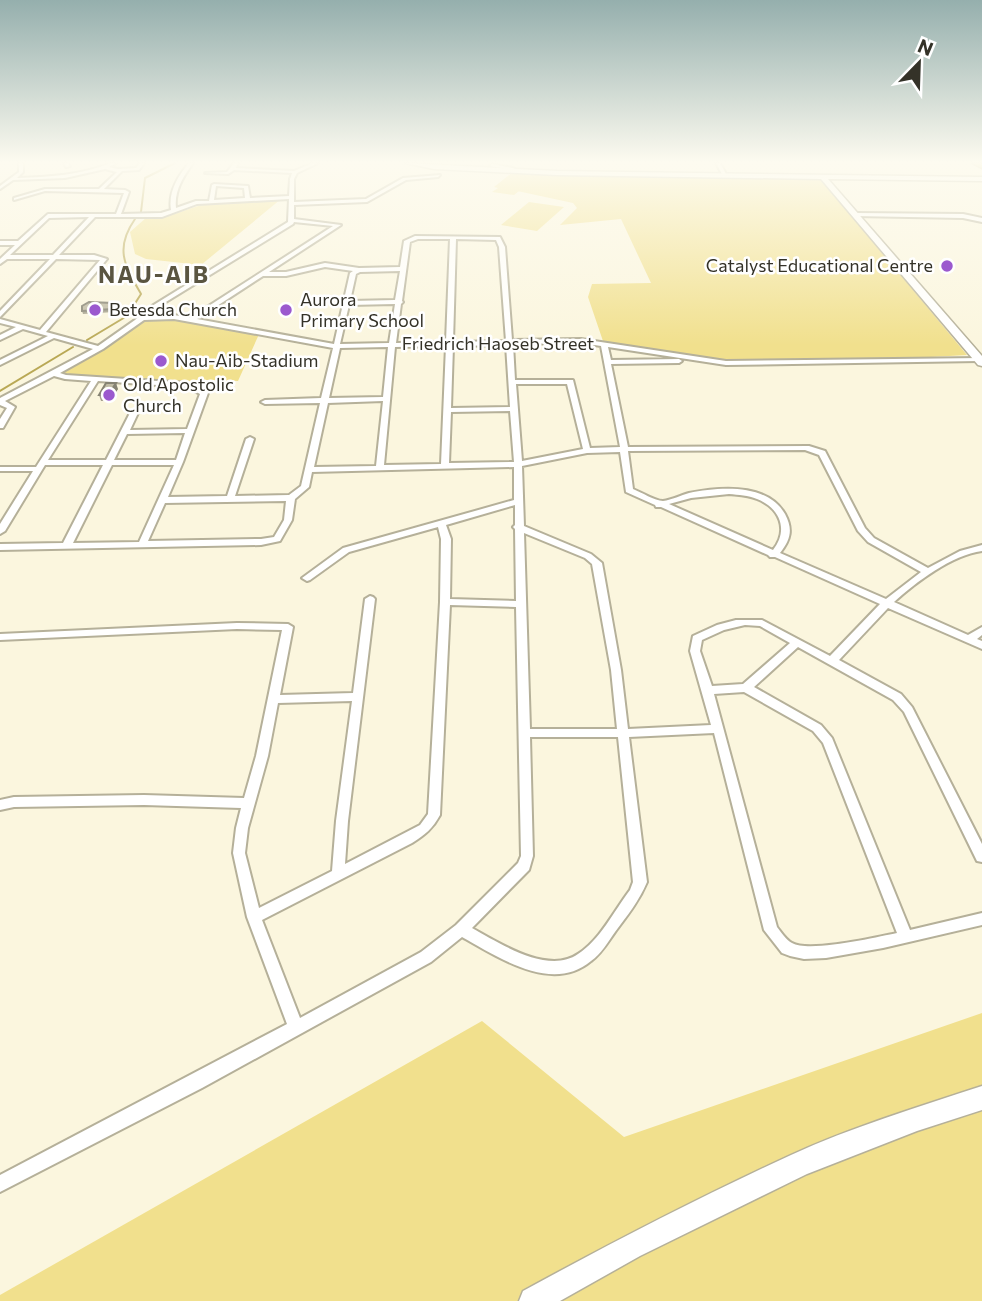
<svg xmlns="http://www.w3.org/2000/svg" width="982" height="1301" font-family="Commissioner,sans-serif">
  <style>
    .green { fill: #f1e08d }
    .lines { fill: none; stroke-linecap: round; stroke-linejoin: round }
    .stream { stroke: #b9a855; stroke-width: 2 }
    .street-casing { stroke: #b5b099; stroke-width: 4 }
    .secondary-casing { stroke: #b5b099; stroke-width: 3 }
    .highway-casing { stroke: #988a47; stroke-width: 3 }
    .street { fill: #fff; fill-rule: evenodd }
    .secondary { fill: #fff; fill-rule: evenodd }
    .highway { fill: #ceb957; fill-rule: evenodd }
    .wall { fill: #a5a18d }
    .shaded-wall { fill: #868373 }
    .building { fill: #c0bba4; stroke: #868373; stroke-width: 2 }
    .poi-dot { fill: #9b59ce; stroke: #fff; stroke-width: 2.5 }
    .labels { text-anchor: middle; stroke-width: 5; stroke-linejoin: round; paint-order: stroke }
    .far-poi-label { font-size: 18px; fill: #343228; stroke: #fff; text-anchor: start }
    .far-street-label { font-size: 18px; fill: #343228; stroke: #fff }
    .far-district-label { font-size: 23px; font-weight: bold; letter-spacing: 2px; fill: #5a5541; stroke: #fff }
  </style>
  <rect width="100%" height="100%" fill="#fbf6de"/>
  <g class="green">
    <polygon points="513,172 820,178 967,355 842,362 726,363 604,344 588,297 592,284 651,283 621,219 560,225 577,208 573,203 508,189 519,191 514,195 492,192 498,188 494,187"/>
    <polygon points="281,199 201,265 146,259 135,254 130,232 147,217 168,216 210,202"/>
    <polygon points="529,202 564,207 537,231 501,225"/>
    <polygon points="152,316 174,317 260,332 238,381 207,380 188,385 65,377 53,373"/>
    <polygon points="982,1013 982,1301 0,1301 0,1295 482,1021 624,1137"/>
  </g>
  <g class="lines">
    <g class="stream">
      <polyline points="141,212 145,178 175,163"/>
      <path d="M87,340L127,316L141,294C125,266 114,249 135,219"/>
      <polyline points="0,391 73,347"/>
    </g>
    <g class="street-casing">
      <g id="street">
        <path d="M19,163H23V172L17,178C49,177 81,175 111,163H116L109,167L118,169L136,168L140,163H144L139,170L122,171L104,189L125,190L129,192L121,214L161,213L171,210C168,192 178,176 189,163H193C183,177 174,191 176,208L196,201H209L212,185L214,184L248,186L250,198L289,196L290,179L292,173L234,170L228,174L205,173L227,172L234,163H238L236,168L294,171L313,163H318L297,173L294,179V202L366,199L403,178L440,175L438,177L406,180L367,202L294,205V219L341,225L269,272H286L325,263L359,268L400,267L404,241L415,236L500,237L505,247L512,340L581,339L726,361L981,358V360L979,361L726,365L608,347L611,360L679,359L682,361L679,363L611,364L628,447L809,446L825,451L865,528L874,538L928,568L960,551L982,545V551C952,555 916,582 894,602L968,635L982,627V635L977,639L982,641V649L888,608L839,660L901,694L912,707L982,844V862L977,861L904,712L893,700L798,647L754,687L821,725L832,738L910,930L982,913V925L883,948L826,958L804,959L790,956L782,953L764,930L714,733L629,737L647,882C639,901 627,916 615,932C608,942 601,954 591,961C552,994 498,957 462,937L431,962L202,1088L0,1192V1175L287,1024L247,917L233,853L236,828L241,808L144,805L14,807L0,810V800L14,797L144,795L244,798L256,756L282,630L237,629L0,640V634L237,623L288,624L293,627L280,695L353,693L365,599L370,596L373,597L375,599L348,821L345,864L420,825L428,814L440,602L441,539L438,527L349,552L310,580L307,581L302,578L343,548L514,500V467L312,472L309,487L295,499L292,520L280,541L261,545L0,550V544L63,543L103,465H45L5,531L0,534V524L33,471H0V467H36L91,381L65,379L54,376L5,401L15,407L3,428H0V419L7,408L0,405V398L93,349L54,338L0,365V360L48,336L23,329L0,340V335L16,327L0,323V319L40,330L100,260L56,259L0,317V311L50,259H7L0,264V259L15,245H0V241H18L48,214H116L124,193L45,191L14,200V198L45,189H99L117,172L105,169L65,178L13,180L0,189V186L19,172ZM216,186L244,188L245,198L214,200ZM289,199L288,222L152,306L135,320L98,346L46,332L107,259L94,255H59L95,217H162L197,204ZM89,217L53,255H10L49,218ZM294,222L333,226L190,318L174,315L148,316L156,308L293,224ZM418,239H450L446,342L396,343L401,304L403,302L402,301L410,242ZM456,239L496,240L499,247L506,341L453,342ZM325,267L353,271L350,273L334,344L197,319L263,276H286ZM400,271L395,300L350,301L356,274L360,272ZM395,304L389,343L340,344L349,305ZM174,319L333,348L321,398L265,400L261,402L265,404L320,403L301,486L289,495L235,496L254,439L250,437L246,439L227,496L168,497L183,462L208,393L207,391L188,383L66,375L60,373L103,349L144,320ZM581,343L601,346L620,447L590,448L573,380H515L513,344ZM506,345L510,407L451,408L453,346ZM446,346L441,464L384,465L395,347ZM388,347L383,397L329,398L340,348ZM98,381L187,387L200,394L187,429L130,430L138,413L134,411L130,413L106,460H48ZM516,384H567L583,449L522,461ZM383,401L376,466L314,467L328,403ZM510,411L514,462L449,463L451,412ZM185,433L176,460H114L127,434ZM805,450L819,455L858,531L868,542L921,572L886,599L780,553C791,539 793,529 785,514C767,483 720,487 689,493C681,495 672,500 663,501C655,501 641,492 633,489L628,451ZM620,452L626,492L655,505L656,507H661L768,555L770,557H775L880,604L830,656L762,620H736L717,625L693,636L690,651L711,725L628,729L621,670L602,563L591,554L524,526L522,466L587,453ZM112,465H174L139,542L73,543ZM729,494C739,495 748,495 757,499C780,508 789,530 773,550L669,504L691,498ZM286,501L284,520L274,537L261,539L148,541L165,503ZM515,505V525L513,527L515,529L516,601L450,599L451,539L446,525ZM524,533L585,558L592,564L611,670L617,729H530ZM450,605L516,607L521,856L518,863L456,925L421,952L300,1018L262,920L412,843C425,835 433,828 440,815ZM745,625L760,626L790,643L743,684L712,686L700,651L702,640L724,630ZM744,692L813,731L823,743L897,933C877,937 809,953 792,943C786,940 781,932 777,927L714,694ZM352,701L336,821L332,871L259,908L245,853L248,828L268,756L278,703ZM530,737H618L633,882L630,890C614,911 600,940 578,954C548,975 499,943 472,928L529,870L533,856Z"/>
        <polygon points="64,163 68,163 70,166 66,167"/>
        <polygon points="716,163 720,163 727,176 723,176"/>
        <polygon points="492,164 513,168 515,169 513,170 490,166"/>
        <polygon points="857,213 963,214 982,218 982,222 963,218 855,216"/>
      </g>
    </g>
    <g class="secondary-casing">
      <g id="secondary">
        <polygon points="405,163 557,171 982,177 982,181 828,179 982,356 982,366 978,365 821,179 557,175 434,169"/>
        <path d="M982,1086V1110L917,1131L807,1174L640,1256L560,1301H519L523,1291C611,1243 700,1197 791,1155C852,1127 918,1107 982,1086Z"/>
      </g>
    </g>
    <g class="highway-casing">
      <polygon id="highway" points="972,163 982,163 982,168"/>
    </g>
    <use href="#street" class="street"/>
    <use href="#secondary" class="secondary"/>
    <use href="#highway" class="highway"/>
  </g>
  <g class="wall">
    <polygon points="114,306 114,312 83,314 82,311"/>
    <polygon points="118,389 110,401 101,401 99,395"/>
  </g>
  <polygon class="shaded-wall" points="116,383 118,389 110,401 108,395"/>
  <g class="building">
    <polygon points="89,302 113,303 113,309 82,311 82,306"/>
    <polygon points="106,383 116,383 108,395 99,395"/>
  </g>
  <linearGradient id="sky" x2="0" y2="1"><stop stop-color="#95afad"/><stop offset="0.47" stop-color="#fdfbf0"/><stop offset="1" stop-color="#fdfbf0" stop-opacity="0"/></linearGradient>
  <rect width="982" height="345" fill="url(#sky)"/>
  <g class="poi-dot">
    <circle cx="947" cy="266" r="7"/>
    <circle cx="95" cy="310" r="7"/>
    <circle cx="286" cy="310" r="7"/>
    <circle cx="161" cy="361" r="7"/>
    <circle cx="109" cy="395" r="7"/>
  </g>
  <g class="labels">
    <g class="far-poi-label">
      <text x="933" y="272" text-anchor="end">Catalyst Educational Centre</text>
      <text x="300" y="306">Aurora<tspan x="300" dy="21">Primary School</tspan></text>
      <text x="109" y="316">Betesda Church</text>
      <text x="175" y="367">Nau-Aib-Stadium</text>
      <text x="123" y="391">Old Apostolic<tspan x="123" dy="21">Church</tspan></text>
    </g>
    <g class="far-street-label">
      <text x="498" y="350">Friedrich Haoseb Street</text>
    </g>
    <g class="far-district-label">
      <text x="154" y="283">NAU-AIB</text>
    </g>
  </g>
  <g transform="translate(919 63) rotate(23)" stroke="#ffffff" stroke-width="5" paint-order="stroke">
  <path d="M0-5L12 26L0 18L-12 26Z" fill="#343228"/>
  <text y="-10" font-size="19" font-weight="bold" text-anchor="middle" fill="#343228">N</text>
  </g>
</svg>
